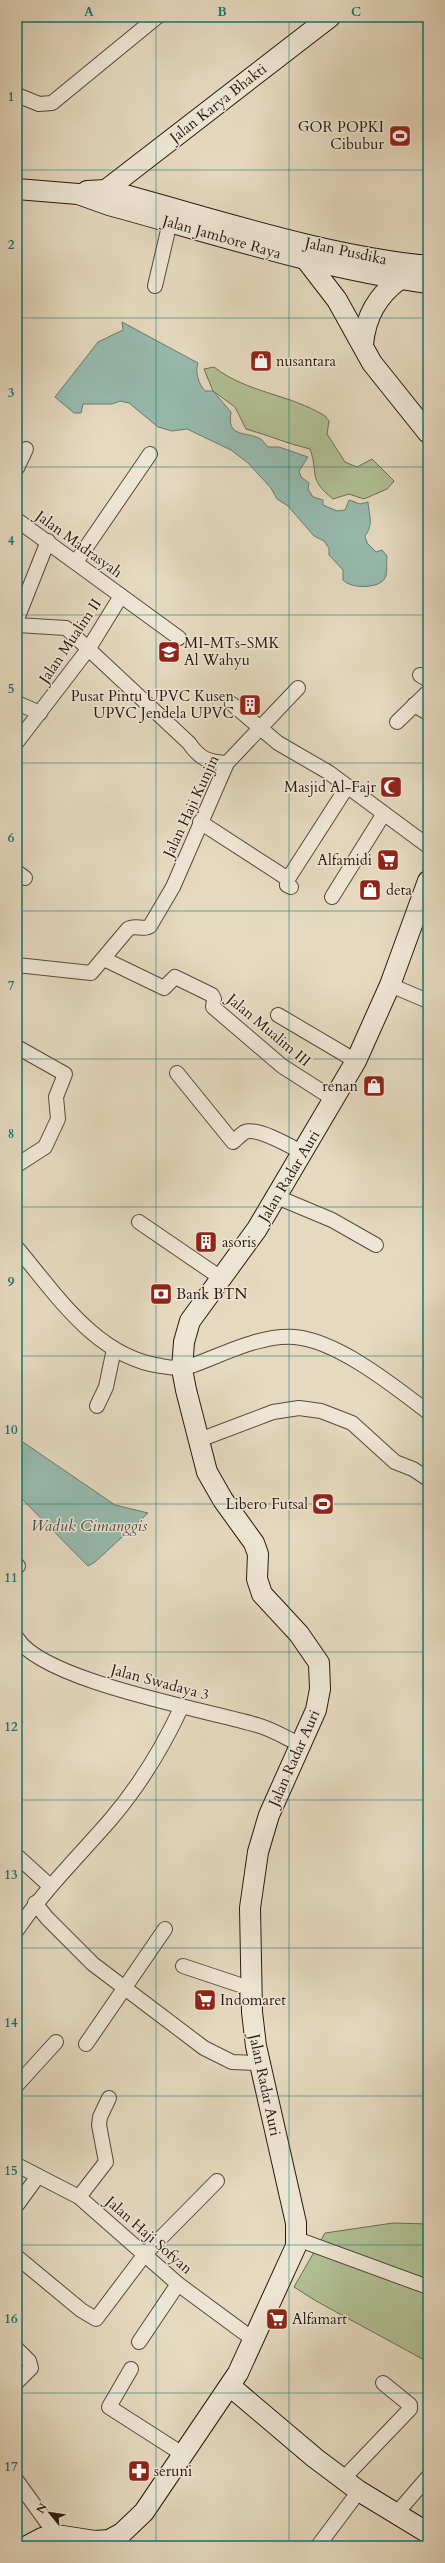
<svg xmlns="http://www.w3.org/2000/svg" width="445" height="2563" font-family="Cardo,serif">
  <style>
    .green { fill: #b1c095; stroke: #6c6d53 }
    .water { fill: #96baae; stroke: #6a7a6f }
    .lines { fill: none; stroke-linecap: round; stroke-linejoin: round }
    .street-casing { stroke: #574a3c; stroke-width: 16 }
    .secondary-casing { stroke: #281a11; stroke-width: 22 }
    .street { stroke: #eee6d5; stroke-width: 14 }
    .secondary { stroke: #eee6d5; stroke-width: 20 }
    .grid { fill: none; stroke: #0f766e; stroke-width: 1; stroke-opacity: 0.55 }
    .labels { text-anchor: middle; stroke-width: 3; stroke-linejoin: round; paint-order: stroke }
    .street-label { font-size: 15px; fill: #281a11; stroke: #eee6d5 }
    .poi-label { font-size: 15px; fill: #281a11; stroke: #eee6d5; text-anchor: start }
    .water-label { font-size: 16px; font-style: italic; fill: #494a40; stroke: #eee6d5 }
    .neatline { fill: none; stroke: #0f766e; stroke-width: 1.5 }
    .grid-label { font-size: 13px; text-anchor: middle; font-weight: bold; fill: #0f766e }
  </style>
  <rect width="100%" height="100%" fill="#e5d9bf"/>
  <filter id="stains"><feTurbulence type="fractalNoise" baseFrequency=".005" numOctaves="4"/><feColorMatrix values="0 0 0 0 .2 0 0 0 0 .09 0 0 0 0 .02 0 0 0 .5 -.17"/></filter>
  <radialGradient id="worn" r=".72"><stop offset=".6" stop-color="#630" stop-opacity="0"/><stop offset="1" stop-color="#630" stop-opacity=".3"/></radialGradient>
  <g class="green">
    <path d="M214,367C247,393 290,394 325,416L329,421L327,434L345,462L357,467L372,459L394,481L387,489L364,499L349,494L333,499C307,478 319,474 310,449C288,444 268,435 246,429L235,407L213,391L204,369Z"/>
    <polygon points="393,2223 428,2224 428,2362 316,2301 294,2287 325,2233"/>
  </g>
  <g class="water">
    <path d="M122,322L198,363C195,372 198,383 205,391H213L231,412C226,440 248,430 262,440C264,442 266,445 268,447H279L308,457L299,471L301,477L309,483L308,489L313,497L323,500V505L337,511L345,510L349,500L360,504L368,502C369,516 374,524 365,536L367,543L376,552L382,550L387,556C386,562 388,573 385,578C379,589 351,589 343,580V570L329,555V548L324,541L314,536L288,506L277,499L271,488L248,463L231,450L187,429L172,431L158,427L129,403L120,401L112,404H83L81,413H74L55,397L98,342L123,330Z"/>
    <polygon points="17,1438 115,1505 148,1513 95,1562 88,1566 17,1494"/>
  </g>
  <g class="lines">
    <g class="street-casing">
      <g id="street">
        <polyline points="17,95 39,104 52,103 157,17"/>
        <polyline points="155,286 170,222"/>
        <polyline points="17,468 26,449"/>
        <polyline points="17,520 179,638"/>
        <polyline points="76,562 150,454"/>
        <polyline points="17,619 48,541"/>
        <path d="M17,625L66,628L189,743C200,759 208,762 227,763"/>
        <polyline points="420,675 428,680"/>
        <polyline points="17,703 40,713"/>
        <polyline points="232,704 278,743 328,772 428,846"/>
        <polyline points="414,705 428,713"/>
        <polyline points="397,722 428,692"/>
        <polyline points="17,742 89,648 121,596"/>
        <polyline points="200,822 288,879 287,885 291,887"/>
        <polyline points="17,872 25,878"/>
        <polyline points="288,879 347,787"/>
        <polyline points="332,897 383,815"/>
        <polyline points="104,959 164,988 175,977 212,995 214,999 213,1007 282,1066 335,1100"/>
        <path d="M17,965L91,973L128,929C136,924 143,931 150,926L173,887L227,763L298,688"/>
        <polyline points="390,985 428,1001"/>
        <polyline points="278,1015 356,1061"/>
        <polyline points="17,1047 65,1074 56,1097 58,1119 45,1147 17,1165"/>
        <path d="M177,1073L233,1142C237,1139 241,1134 245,1132C258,1127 292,1147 303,1153"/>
        <polyline points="277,1197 332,1220 376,1245"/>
        <polyline points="139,1222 221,1278"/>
        <path d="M17,1248C56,1294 96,1357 161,1366C171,1368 181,1369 191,1366C222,1355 261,1334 295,1337C338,1341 394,1386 428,1412"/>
        <polyline points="97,1406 106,1387 114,1349"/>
        <polyline points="199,1440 273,1412 299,1408 321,1411 352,1423 395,1462 413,1469 428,1479"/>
        <polyline points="17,1565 18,1566"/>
        <path d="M17,1638C43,1681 206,1710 257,1725C272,1729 286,1738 301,1745"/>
        <polyline points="17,1856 50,1886"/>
        <polyline points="35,1903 47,1918 93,1964 204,2048 232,2062 259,2063"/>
        <path d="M17,1930C45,1889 79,1856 111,1819C139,1786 164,1745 182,1706"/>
        <polyline points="183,1966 252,1989"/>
        <polyline points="86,2044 165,1929"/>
        <polyline points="17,2085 56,2042"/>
        <polyline points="17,2165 79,2197 178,2284 254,2340"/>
        <polyline points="79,2197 106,2162 99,2125 100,2117 109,2098"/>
        <polyline points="17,2205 38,2176"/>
        <polyline points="297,2239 428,2287"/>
        <polyline points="17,2257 81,2310 96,2319 145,2254 217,2181"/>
        <polyline points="139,2342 178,2284"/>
        <polyline points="17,2349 29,2361 31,2368 17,2382"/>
        <polyline points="131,2369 109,2407 184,2455"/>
        <polyline points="343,2479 410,2409 410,2405 383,2383"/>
        <polyline points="17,2481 56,2535"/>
        <polyline points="396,2514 428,2477"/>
        <polyline points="115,2537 125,2546"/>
        <polyline points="318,2546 359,2491"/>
      </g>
    </g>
    <g class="secondary-casing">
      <g id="secondary">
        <path d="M17,189L78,194L109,205C215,234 319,268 428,283"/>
        <polyline points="106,190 330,17"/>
        <path d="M87,191L106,190C212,218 319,255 428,266"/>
        <polyline points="307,261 337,300 372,363 428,433"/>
        <path d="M363,344C366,316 377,296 400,279"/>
        <polyline points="230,2386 315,2458 359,2491 428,2533"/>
        <polyline points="27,2546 42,2538 56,2535 95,2541 109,2540 122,2533 144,2512 238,2373 296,2246 296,2223 256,2046 252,2012 250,1908 258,1852 269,1815 316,1710 320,1689 319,1663 299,1634 262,1594 257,1579 258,1554 254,1543 223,1500 207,1472 186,1390 182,1369 184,1342 190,1321 257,1229 356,1061 390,985 428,881"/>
      </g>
    </g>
    <use href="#street" class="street"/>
    <use href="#secondary" class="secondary"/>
  </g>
  <path class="grid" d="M156,17V2546M289,17V2546M17,170H428M17,318H428M17,467H428M17,615H428M17,763H428M17,911H428M17,1059H428M17,1207H428M17,1356H428M17,1504H428M17,1652H428M17,1800H428M17,1948H428M17,2096H428M17,2245H428M17,2393H428"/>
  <defs>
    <g id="stadium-square" transform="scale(1.15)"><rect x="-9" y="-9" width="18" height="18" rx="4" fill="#8f2418" stroke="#eee6d5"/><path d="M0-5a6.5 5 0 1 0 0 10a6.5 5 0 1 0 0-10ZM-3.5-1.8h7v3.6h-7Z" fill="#fff"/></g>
    <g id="shop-square" transform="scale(1.15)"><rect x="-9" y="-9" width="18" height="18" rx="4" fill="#8f2418" stroke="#eee6d5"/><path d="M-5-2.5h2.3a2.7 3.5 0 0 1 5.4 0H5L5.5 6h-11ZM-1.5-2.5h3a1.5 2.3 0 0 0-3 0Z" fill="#fff"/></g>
    <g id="school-square" transform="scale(1.15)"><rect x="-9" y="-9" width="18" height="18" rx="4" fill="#8f2418" stroke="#eee6d5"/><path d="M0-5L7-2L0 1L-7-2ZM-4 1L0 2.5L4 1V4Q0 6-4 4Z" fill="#fff"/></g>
    <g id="building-square" transform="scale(1.15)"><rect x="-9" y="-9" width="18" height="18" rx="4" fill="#8f2418" stroke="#eee6d5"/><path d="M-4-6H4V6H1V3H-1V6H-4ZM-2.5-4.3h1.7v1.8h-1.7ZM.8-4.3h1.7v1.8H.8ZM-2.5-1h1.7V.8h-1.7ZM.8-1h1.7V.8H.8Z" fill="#fff"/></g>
    <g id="mosque-square" transform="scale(1.15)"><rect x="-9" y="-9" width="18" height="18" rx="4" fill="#8f2418" stroke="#eee6d5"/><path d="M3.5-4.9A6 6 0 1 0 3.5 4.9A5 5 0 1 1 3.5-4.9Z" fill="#fff"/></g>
    <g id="supermarket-square" transform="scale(1.15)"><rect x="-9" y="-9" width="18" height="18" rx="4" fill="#8f2418" stroke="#eee6d5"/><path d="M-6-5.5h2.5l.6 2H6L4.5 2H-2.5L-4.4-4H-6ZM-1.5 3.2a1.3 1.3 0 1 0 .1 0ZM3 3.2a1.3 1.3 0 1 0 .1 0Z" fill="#fff"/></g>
    <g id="bank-square" transform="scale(1.15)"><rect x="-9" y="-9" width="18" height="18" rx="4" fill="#8f2418" stroke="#eee6d5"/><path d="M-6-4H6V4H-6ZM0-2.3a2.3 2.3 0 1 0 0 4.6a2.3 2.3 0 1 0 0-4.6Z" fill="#fff"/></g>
    <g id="pharmacy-square" transform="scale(1.15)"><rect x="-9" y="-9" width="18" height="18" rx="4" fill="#8f2418" stroke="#eee6d5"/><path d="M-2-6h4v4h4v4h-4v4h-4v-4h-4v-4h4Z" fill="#fff"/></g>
  </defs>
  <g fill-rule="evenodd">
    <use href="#stadium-square" x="400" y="136"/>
    <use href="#shop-square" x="261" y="361"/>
    <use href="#school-square" x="169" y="652"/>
    <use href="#building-square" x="250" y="705"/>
    <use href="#mosque-square" x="391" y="787"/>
    <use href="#supermarket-square" x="388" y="860"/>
    <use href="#shop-square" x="370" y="890"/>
    <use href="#shop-square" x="374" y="1086"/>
    <use href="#building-square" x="206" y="1242"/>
    <use href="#bank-square" x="161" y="1294"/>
    <use href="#stadium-square" x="323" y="1504"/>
    <use href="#supermarket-square" x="205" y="2000"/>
    <use href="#supermarket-square" x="277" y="2319"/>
    <use href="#pharmacy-square" x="139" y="2471"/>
  </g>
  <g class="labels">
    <g class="street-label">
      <text transform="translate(218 103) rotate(-38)" y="5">Jalan Karya Bhakti</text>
      <text transform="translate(222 237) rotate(16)" y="5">Jalan Jambore Raya</text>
      <text transform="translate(346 251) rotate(12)" y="5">Jalan Pusdika</text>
      <text transform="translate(79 544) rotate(36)" y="5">Jalan Madrasyah</text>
      <text transform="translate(70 641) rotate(-56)" y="5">Jalan Mualim II</text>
      <text transform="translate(191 806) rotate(-65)" y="5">Jalan Haji Kunjin</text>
      <text transform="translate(269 1030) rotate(40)" y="5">Jalan Mualim III</text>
      <text transform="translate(289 1176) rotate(-59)" y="5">Jalan Radar Auri</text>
      <text transform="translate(160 1682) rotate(15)" y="5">Jalan Swadaya 3</text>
      <text transform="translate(294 1758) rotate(-66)" y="5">Jalan Radar Auri</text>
      <text transform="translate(265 2085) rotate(78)" y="5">Jalan Radar Auri</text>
      <text transform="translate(149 2235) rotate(41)" y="5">Jalan Haji Sofyan</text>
    </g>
    <g class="poi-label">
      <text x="384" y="132" text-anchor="end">GOR POPKI<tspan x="384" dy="17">Cibubur</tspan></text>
      <text x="276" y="366">nusantara</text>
      <text x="184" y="648">MI-MTs-SMK<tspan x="184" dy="17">Al Wahyu</tspan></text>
      <text x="234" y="701" text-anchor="end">Pusat Pintu UPVC Kusen<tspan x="234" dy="17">UPVC Jendela UPVC</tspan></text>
      <text x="376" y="792" text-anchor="end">Masjid Al-Fajr</text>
      <text x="372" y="865" text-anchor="end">Alfamidi</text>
      <text x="386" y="895">deta</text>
      <text x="358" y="1091" text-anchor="end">renan</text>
      <text x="222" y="1247">asoris</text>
      <text x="176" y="1299">Bank BTN</text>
      <text x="308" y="1509" text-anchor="end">Libero Futsal</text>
      <text x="220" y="2005">Indomaret</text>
      <text x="292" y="2324">Alfamart</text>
      <text x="154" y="2476">seruni</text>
    </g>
    <g class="water-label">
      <text x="89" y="1531">Waduk Cimanggis</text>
    </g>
  </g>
  <rect width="445" height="2563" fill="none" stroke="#e5d9bf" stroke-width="44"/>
  <g transform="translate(50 2513) rotate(300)" stroke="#eee6d5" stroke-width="3" paint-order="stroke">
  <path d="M0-3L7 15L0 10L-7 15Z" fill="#281a11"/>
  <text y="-6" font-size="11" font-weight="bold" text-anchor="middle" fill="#281a11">N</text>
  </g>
  <rect x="22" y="22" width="401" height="2519" class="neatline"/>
  <g class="grid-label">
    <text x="89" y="16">A</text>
    <text x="222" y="16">B</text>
    <text x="356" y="16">C</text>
    <text x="11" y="101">1</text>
    <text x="11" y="249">2</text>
    <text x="11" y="397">3</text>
    <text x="11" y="545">4</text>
    <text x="11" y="693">5</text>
    <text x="11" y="842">6</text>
    <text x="11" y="990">7</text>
    <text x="11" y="1138">8</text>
    <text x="11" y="1286">9</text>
    <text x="11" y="1434">10</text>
    <text x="11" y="1582">11</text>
    <text x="11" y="1731">12</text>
    <text x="11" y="1879">13</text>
    <text x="11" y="2027">14</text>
    <text x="11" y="2175">15</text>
    <text x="11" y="2323">16</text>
    <text x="11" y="2471">17</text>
  </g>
  <rect width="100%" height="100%" filter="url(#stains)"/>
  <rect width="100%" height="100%" fill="url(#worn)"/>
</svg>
